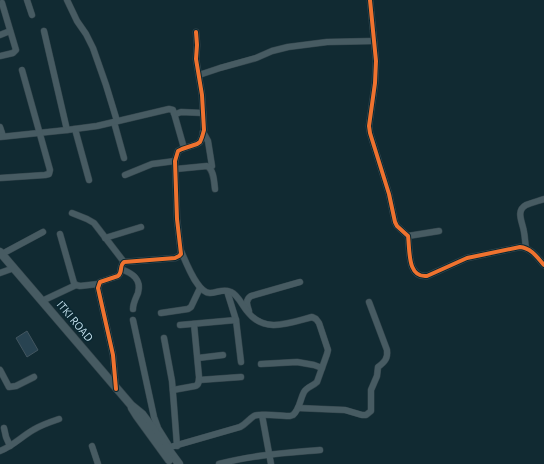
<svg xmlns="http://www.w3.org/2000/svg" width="544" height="464" font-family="'Alegreya Sans',sans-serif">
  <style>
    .building { fill: #284351; stroke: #42555f }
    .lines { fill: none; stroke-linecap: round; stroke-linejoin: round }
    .minor-casing { stroke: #32444b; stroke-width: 7 }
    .tertiary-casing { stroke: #32444b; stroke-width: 9 }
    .minor { stroke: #475b62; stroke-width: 6 }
    .tertiary { stroke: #475b62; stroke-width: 8 }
    .cycleway-casing { stroke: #092731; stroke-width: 6 }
    .cycleway { stroke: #ef722f; stroke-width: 4 }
    .labels { text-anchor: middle; stroke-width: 3; stroke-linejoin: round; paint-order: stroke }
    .street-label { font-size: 12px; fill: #c3deea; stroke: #092731 }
  </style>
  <rect width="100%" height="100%" fill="#112a32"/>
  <polygon class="building" points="27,331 38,350 27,357 16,338"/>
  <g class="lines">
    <g class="minor-casing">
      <g id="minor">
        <polyline points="27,0 32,15"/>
        <polyline points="67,0 77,21 86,34 93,48 106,85 117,121"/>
        <path d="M370,0L376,61L375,83L369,126L370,133L389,194L395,222L397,226L408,236C410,250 407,278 427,276L467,258L520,247C531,248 537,257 544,265"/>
        <polyline points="44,31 67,130"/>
        <polyline points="0,35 10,31"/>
        <polyline points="0,56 13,53 16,50 2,3"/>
        <polyline points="199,75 220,68 256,58 272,51 288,47 327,42 374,41"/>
        <polyline points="174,113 176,114 181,112 203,113"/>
        <polyline points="114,122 124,158"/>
        <polyline points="0,127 3,136"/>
        <polyline points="75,129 89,180"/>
        <polyline points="203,132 208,141 212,166"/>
        <polyline points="0,137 67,130 97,126 169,109 173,110 174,113 184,148"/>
        <path d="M176,169L207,166C214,170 214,181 215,189"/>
        <polyline points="125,175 152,164 175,161"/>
        <polyline points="0,178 45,175 49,174 50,170 22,70"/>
        <polyline points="72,213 87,219 94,223 124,262"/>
        <polyline points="60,234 74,283 76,285 80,286 98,284"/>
        <polyline points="408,236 439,231"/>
        <polyline points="105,238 141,227"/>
        <path d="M526,248C525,242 525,237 524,232C523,223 515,211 526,205C531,203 538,201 544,199"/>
        <polyline points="2,254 43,232"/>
        <path d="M121,269C132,273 142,279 138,293C136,298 133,303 133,309"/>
        <polyline points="0,273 14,268"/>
        <polyline points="227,291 236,320 241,362"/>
        <polyline points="42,301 76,285"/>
        <path d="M249,311C247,305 245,300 251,296L300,282"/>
        <polyline points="161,313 188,309 191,307 200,288"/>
        <polyline points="133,320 154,417 158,428 168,444"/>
        <polyline points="180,325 236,320"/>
        <polyline points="164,338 172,381 174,406 177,446"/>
        <polyline points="198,358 223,355"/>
        <polyline points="261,364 297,362 314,365 322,368"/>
        <polyline points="0,370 9,387 16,386 34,377"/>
        <polyline points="199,380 241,377"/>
        <path d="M116,389L113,355L98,288L100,282L118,276C123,272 119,266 124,262L175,258L179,256L181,254L177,219L175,161L178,151L182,149L197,144L200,142L202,137L204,130L202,95L196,59L197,45L196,32"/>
        <path d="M173,390L195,386C199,385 199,381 199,377L194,324"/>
        <path d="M298,408L345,410L362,415H366L371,411V390L377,376L378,367C385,362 388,358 387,350L369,302"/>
        <polyline points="262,415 271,464"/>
        <polyline points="4,428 6,437 10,446"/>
        <polyline points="92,446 98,464"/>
        <path d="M167,448L240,427C246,424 249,419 254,416C259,413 282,416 290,416L293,415C300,409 300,399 304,392C307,387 313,386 317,382L327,354L328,350L319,323L316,319L312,317C289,323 264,334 247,311C242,305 238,295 231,292C224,288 217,293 210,293C197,293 186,262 181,251"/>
        <path d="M0,451C13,446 21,437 33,430C41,425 50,422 59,419"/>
        <path d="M219,464C252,455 286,453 320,450"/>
      </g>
    </g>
    <g class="tertiary-casing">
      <g id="tertiary">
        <polyline points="0,252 131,405 142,414 179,464"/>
        <polyline points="132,408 137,416 169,460"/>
      </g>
    </g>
    <use href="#minor" class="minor"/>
    <use href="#tertiary" class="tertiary"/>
    <g class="cycleway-casing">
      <g id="cycleway">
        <path d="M370,0L376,61L375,83L369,126L370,133L389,194L395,222L397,226L408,236C410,250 407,278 427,276L467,258L520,247C531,248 537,257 544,265"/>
        <path d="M116,389L113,355L98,288L100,282L118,276C123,272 119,266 124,262L175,258L179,256L181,254L177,219L175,161L178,151L182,149L197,144L200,142L202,137L204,130L202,95L196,59L197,45L196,32"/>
      </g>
    </g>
    <use href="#cycleway" class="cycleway"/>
  </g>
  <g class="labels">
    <g class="street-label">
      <text transform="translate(75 321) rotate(50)" y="4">ITKI ROAD</text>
    </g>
  </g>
</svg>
